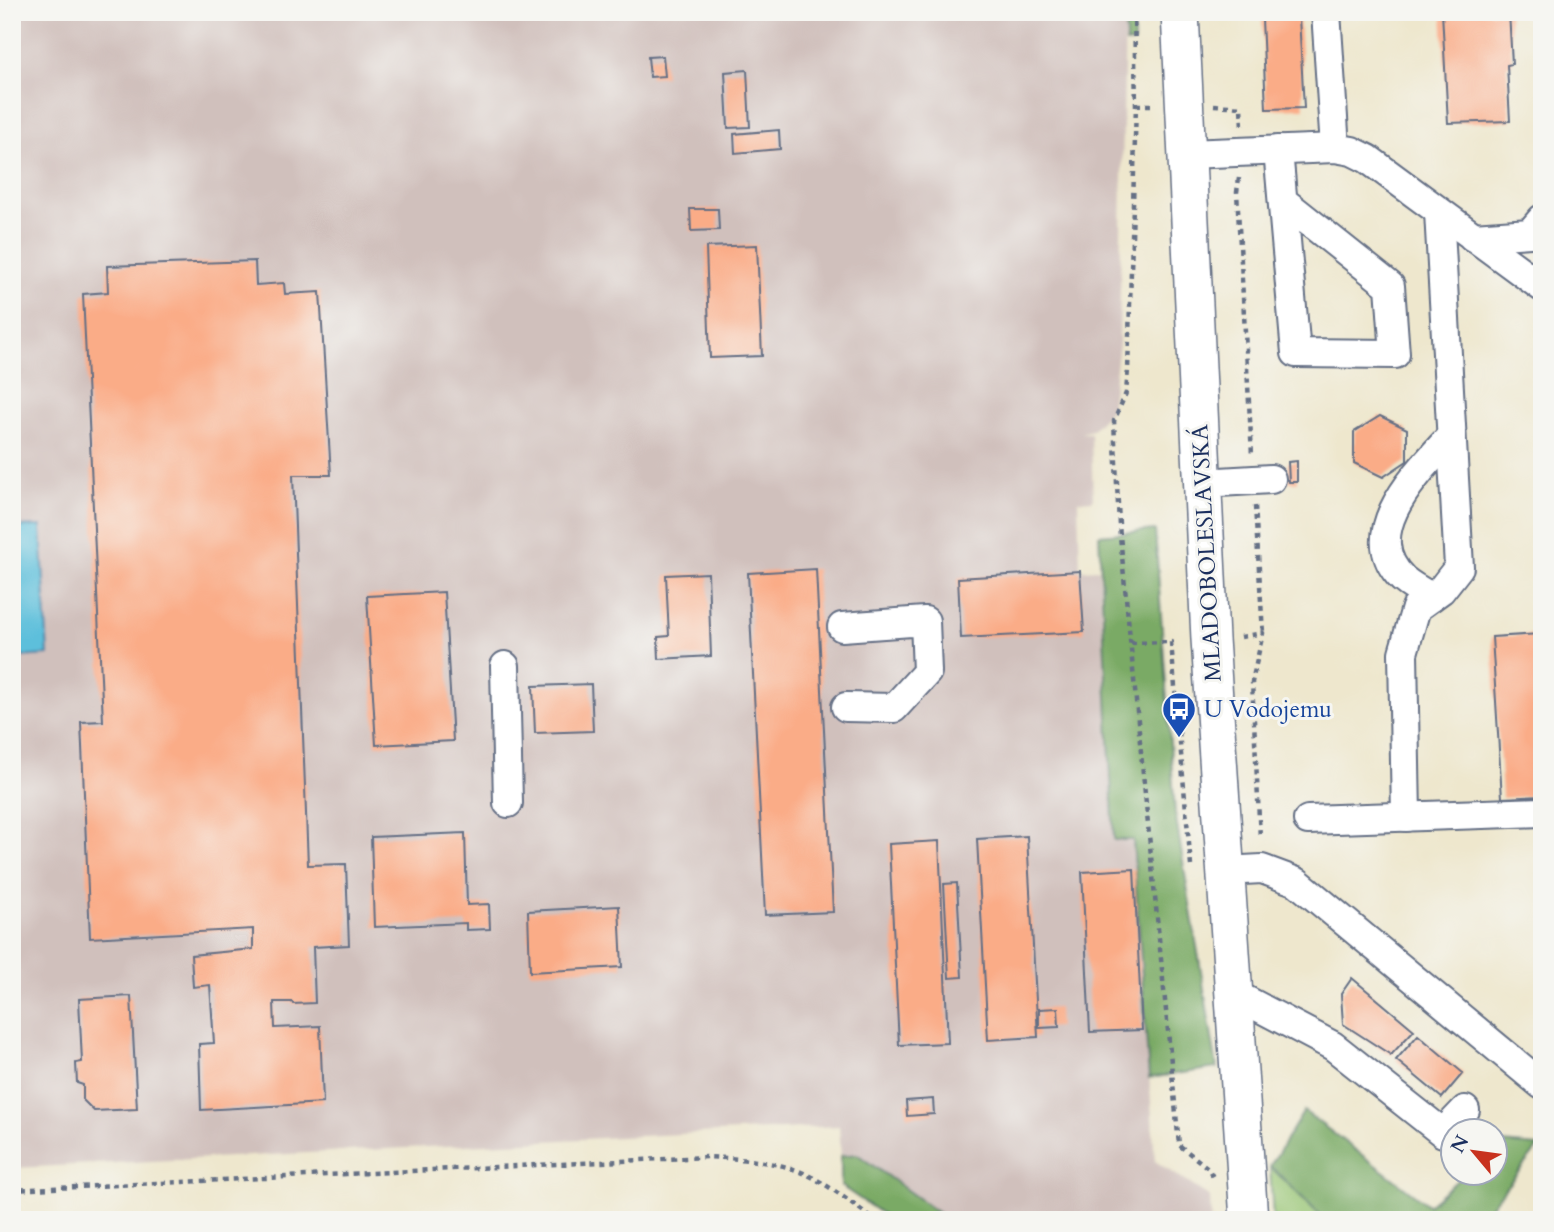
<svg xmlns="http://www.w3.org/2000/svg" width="1554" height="1232" font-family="Cardo,serif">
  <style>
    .industrial { fill: #d0c0bc }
    .green { fill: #98c573; stroke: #5a7a68; stroke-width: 2 }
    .forest { fill: #7aaa65; stroke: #4a6c62; stroke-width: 2 }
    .water { fill: #5dbfdb; stroke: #3c779c; stroke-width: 2 }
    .building { fill: #faac87 }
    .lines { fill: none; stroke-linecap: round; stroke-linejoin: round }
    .minor-casing { stroke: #656f85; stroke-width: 32 }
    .major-casing { stroke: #656f85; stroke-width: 40 }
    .path { stroke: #656f85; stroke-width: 4.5; stroke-dasharray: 5 5; stroke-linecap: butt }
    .minor { stroke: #fff; stroke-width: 28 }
    .major { stroke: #fff; stroke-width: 37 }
    .labels { text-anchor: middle; stroke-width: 6; stroke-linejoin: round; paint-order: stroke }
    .street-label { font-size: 23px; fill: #1b2f5e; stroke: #f6f6f2 }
    .transit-label { font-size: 23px; fill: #164399; stroke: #f6f6f2; text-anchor: start }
  </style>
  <rect width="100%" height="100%" fill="#f6f6f2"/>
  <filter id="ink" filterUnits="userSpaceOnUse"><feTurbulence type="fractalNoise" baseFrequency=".0143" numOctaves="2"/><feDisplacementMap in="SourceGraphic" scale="14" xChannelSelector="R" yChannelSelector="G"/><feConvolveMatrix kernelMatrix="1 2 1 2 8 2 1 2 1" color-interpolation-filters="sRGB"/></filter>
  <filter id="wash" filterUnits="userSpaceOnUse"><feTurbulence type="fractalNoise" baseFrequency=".00686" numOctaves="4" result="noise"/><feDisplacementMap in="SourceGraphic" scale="28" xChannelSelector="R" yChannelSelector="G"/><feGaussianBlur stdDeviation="1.57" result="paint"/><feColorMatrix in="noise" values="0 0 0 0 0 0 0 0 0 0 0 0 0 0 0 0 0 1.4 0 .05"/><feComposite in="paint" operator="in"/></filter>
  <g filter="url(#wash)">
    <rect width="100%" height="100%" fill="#eee7cd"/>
    <polygon class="industrial" points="12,12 1125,12 1119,344 1111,409 1092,430 1081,433 1091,433 1093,500 1078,501 1080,570 1099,569 1114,839 1133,839 1155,1161 1210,1197 1211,1220 948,1220 857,1155 841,1156 839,1126 16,1168 12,1089"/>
    <polygon class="green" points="1270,1166 1325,1220 1273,1220"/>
    <g class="forest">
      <polygon points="1125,12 1134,12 1134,43 1126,43"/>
      <polygon points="1155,530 1175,813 1217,1068 1149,1078 1133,840 1114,840 1099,535"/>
      <polygon points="1304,1111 1428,1205 1466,1173 1494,1172 1495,1149 1502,1143 1539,1146 1480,1220 1325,1220 1270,1166"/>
      <polygon points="857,1154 948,1220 891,1220 841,1186 841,1156"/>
    </g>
    <polygon class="water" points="41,526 48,655 19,657 12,527"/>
    <g id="blocks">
      <g class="building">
        <polygon points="1442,12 1509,12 1512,64 1507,65 1510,121 1448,123"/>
        <polygon points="1299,17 1304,108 1266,109 1262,19"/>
        <polygon points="663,56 665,76 650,77 648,57"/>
        <polygon points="747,70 750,127 728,128 725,72"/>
        <polygon points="779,130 780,149 735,153 734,134"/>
        <polygon points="690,209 718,209 719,230 691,231"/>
        <polygon points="757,245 762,356 710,358 706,247"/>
        <polygon points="255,261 256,285 284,283 285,294 320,292 331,475 293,475 308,865 346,864 349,945 313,947 315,1003 293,1004 292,1002 274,1002 275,1028 320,1026 323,1103 201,1110 199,1044 214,1043 210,985 193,987 191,955 253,949 253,929 90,938 81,722 103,721 83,294 108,292 107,266"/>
        <polygon points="1380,416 1407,429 1407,461 1383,477 1354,463 1354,432"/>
        <polygon points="1297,461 1297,482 1289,482 1288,462"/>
        <polygon points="816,569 833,912 765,915 748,573"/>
        <polygon points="1080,571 1084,632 961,638 958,578"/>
        <polygon points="708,573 711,656 659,659 658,637 669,636 666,575"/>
        <polygon points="444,592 453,741 376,745 367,596"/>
        <polygon points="1540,634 1542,796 1502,798 1492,637"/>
        <polygon points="591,684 593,731 535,733 533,686"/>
        <polygon points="465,833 467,905 489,904 490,929 466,930 466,923 374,927 371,837"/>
        <polygon points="1027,836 1038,1037 988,1040 977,839"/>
        <polygon points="939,841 948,1043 899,1045 889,844"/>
        <polygon points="1134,869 1142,1030 1090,1032 1082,872"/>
        <polygon points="957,883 962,977 949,978 944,884"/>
        <polygon points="619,906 622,967 530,972 528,911"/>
        <polygon points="1352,978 1414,1030 1391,1055 1343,1024 1341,994"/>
        <polygon points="131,996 137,1109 94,1111 83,1100 83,1085 77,1083 76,1063 82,1062 79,999"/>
        <polygon points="1058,1008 1059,1027 1039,1028 1039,1009"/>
        <polygon points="1418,1035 1463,1073 1442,1098 1396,1060"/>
        <polygon points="933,1099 934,1114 907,1116 906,1101"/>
      </g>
    </g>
  </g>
  <g filter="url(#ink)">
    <use href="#blocks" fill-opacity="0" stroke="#656f85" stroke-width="2"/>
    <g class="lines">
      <g class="minor-casing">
        <g id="minor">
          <polyline points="1326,12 1335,148"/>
          <polyline points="1278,150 1296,353 1395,354 1390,286 1283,201"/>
          <polyline points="1187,154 1335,148 1352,151 1368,159 1542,287"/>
          <polyline points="1473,237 1530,233 1542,219"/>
          <polyline points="1202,483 1271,479"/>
          <path d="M1431,597C1422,592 1411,586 1403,579C1355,532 1420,471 1451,436"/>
          <polyline points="842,627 925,621 927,672 894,708 846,707"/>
          <polyline points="505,666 508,803"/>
          <polyline points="1406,817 1403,653 1416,608 1441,590 1459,567 1439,212"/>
          <polyline points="1308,820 1542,812"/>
          <polyline points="1224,871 1262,869 1297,882 1542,1085"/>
          <polyline points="1234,994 1333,1046 1443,1133 1465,1110"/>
        </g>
      </g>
      <g class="major-casing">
        <polyline id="major" points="1180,12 1210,639 1249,1220"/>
      </g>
      <g class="path">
        <polyline points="1134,12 1136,105 1128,370 1126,393 1114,421 1119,525 1179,1145 1208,1168 1213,1177"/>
        <polyline points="1136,105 1153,105"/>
        <polyline points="1214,105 1241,107 1242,127"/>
        <polyline points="1239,178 1237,192 1252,455"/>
        <polyline points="1255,506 1263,633"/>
        <polyline points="1241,637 1263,633 1252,682 1260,838"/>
        <polyline points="1131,643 1171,642 1191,866"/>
        <path d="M12,1190L706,1157C733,1158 760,1160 787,1167C819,1176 848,1201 875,1220"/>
      </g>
      <use href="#minor" class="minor"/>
      <use href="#major" class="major"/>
    </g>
  </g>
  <defs>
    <g id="bus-pin" transform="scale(1.75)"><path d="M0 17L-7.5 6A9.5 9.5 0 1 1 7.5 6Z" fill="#1a4fb4" stroke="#f6f6f2"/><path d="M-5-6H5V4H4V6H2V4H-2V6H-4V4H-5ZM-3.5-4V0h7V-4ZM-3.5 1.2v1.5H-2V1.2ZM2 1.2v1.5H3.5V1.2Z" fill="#fff"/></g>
  </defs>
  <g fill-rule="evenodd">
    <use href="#bus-pin" x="1179" y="709"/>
  </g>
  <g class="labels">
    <g class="street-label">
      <text transform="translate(1206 553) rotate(-93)" y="8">MLADOBOLESLAVSKÁ</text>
    </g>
    <g class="transit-label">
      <text x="1204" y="717">U Vodojemu</text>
    </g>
  </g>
  <rect width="1554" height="1232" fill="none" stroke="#f6f6f2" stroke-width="42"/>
  <g transform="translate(1474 1152) rotate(299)"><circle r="33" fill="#f6f6f2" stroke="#9ea6b7" stroke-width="2"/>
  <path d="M0-5L12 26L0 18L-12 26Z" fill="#c8321e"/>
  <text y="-10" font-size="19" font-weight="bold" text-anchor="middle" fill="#1b2f5e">N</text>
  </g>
</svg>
